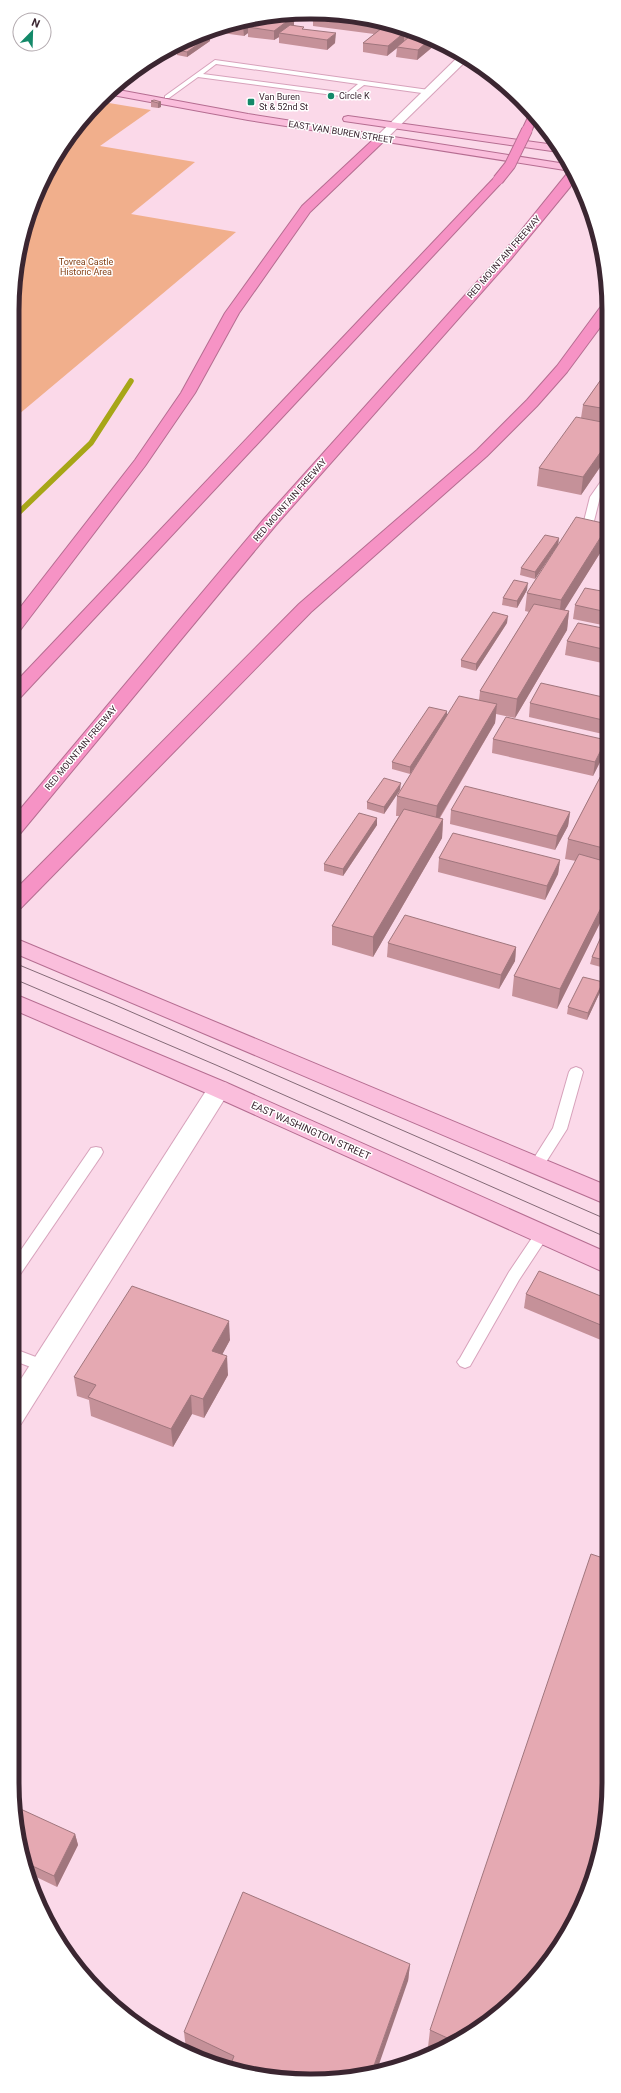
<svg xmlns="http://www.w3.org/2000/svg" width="621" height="2093" font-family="Roboto,sans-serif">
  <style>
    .green { fill: #f1af8c }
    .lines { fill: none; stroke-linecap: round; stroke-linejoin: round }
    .stream { stroke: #a7a617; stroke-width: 5.5 }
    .service-casing { stroke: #d7a2bb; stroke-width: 2 }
    .minor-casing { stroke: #d7a2bb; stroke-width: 2 }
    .secondary-casing { stroke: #d7a2bb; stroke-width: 2 }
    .primary-casing { stroke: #b56d91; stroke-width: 2 }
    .motorway-casing { stroke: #b56d91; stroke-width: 2 }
    .service { fill: #fff; fill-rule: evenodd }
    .minor { fill: #fff; fill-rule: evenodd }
    .secondary { fill: #fff; fill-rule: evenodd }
    .primary { fill: #fabedc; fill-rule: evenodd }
    .motorway { fill: #f693c5; fill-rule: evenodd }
    .tram { stroke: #846a77; stroke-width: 1 }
    .motorway-bridge-casing { stroke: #b56d91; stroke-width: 12; stroke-linecap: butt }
    .motorway-bridge { stroke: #f693c5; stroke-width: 10 }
    .wall { fill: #c59199 }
    .shaded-wall { fill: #a0767d }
    .building { fill: #e5a9b2; stroke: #a0767d }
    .poi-dot { fill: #138969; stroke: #fff; stroke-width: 1.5 }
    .labels { text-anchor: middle; stroke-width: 3; stroke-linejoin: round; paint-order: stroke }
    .far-poi-label { font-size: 9px; fill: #3b2631; stroke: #fff; text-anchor: start }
    .far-street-label { font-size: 9px; fill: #3b2631; stroke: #fff }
    .far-park-label { font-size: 9px; fill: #854218; stroke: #fff }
    .street-label { font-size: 10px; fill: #3b2631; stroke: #fff }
    .rim { fill: none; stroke: #3b2631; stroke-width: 5 }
  </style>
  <rect width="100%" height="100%" fill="#fbd9e9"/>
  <polygon class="green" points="103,102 151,110 100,146 195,162 131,214 236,232 12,420 12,311 18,252 35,196 62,144 96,104"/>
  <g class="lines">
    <polyline class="stream" points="12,519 91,443 131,381"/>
    <g class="service-casing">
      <g id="service">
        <path d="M215,60L429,90L432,92L429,94L364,85L348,97L198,77L169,98H165V96ZM216,64L358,84L347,93L203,74Z"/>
        <polygon points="607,476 607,486 600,497 594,521 589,524 586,523 584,521 590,497 604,477"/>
        <polygon points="576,1067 581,1069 583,1072 567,1129 541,1170 536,1171 531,1170 529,1166 553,1128 569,1072 571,1069"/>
        <polygon points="96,1147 101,1148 103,1152 101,1156 17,1279 12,1281 12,1263 91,1148"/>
        <polygon points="543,1227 548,1229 550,1233 519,1280 470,1366 465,1368 460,1366 457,1362 460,1358 509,1272 538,1229"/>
        <polygon points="12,1348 49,1362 52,1366 49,1370 44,1372 12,1360"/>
      </g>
    </g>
    <g class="minor-casing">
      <polygon id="minor" points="219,1081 227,1083 230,1089 227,1095 21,1424 12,1427 12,1393 211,1083"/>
    </g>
    <g class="secondary-casing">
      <polygon id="secondary" points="461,54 468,59 384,141 376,141 375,139 376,137"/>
    </g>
    <g class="primary-casing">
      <g id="primary">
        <polygon points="113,89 248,114 566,164 571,171 248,120 107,94"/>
        <polygon points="348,116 555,145 559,152 344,121 343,119 344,117"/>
        <polygon points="12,937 608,1186 608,1205 12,952"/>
        <polygon points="12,993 227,1083 608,1253 608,1274 211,1095 12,1009"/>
      </g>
    </g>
    <g class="motorway-casing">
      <g id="motorway">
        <polygon points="531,111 537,118 531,132 523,132 522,130"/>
        <polygon points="380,136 384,137 385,139 384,141 310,212 239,313 195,393 145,466 18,633 12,634 12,618 135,460 181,393 225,313 302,206 376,137"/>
        <polygon points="570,170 575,178 570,187 511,259 276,525 19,835 12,837 12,819 264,519 503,253"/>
        <polygon points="498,177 504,180 502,182 18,700 12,701 12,686 494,178"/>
        <polygon points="607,304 607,318 567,372 537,406 487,456 311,612 19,910 12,912 12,893 299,604 477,450 527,400 557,366 602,305"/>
      </g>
    </g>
    <use href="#service" class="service"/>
    <use href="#minor" class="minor"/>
    <use href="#secondary" class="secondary"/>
    <use href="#primary" class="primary"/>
    <use href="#motorway" class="motorway"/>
    <g class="tram">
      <polyline points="12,962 113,1004 608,1220"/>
      <polyline points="12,978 216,1065 608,1238"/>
    </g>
    <g class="motorway-bridge-casing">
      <polyline id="motorway-bridge" points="498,180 510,165 527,130"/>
    </g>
    <use href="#motorway-bridge" class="motorway-bridge"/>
  </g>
  <g class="wall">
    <polygon points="311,12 333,14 332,16 372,21 373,19 396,28 396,30 402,30 406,32 406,34 408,32 435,43 435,45 417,60 396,57 397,48 387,56 363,52 363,43 374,34 313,26 313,16 292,14"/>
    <polygon points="283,15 294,16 294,25 304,29 335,43 327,50 279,43 279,37 274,40 248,37 248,33 244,36 222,33 222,27 252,18"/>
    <polygon points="210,41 187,57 177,55 177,50"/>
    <polygon points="151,101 161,102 161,107 158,108 151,107"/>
    <polygon points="607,371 607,457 581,495 537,486 539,468 581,418 583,405"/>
    <polygon points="559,538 558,545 535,579 520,575 521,568"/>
    <polygon points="607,542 564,610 569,611 567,630 515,718 496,714 495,723 440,818 443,819 442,838 373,957 332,945 332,926 399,816 396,816 397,796 424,754 410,774 392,769 392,762 447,711 447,716 479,700 480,691 529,612 525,611 527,593"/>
    <polygon points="607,554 607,565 606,565"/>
    <polygon points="527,590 517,608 502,605 503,598"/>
    <polygon points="607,592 607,626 573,619 575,605"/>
    <polygon points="507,623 476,671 461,667 461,660"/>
    <polygon points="607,629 607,664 565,655 567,641"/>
    <polygon points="607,698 607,735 529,717 530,703"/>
    <polygon points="493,739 606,740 604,754 593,776 492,753"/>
    <polygon points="607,764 608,907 557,1009 512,996 514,976 576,861 565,859 568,839"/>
    <polygon points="400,790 384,814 367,809 367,802"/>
    <polygon points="451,810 570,812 568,826 555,850 450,824"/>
    <polygon points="377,818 377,825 343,876 324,871 324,864"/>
    <polygon points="439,858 560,860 558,874 545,900 438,872"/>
    <polygon points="608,921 608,969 590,964 592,957"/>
    <polygon points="388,943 516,947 515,961 499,989 387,957"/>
    <polygon points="603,982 601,990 587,1020 567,1014 568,1007"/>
    <polygon points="526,1294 608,1299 608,1343 524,1308"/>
    <polygon points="230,1340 222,1354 228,1375 204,1418 192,1414 173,1447 91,1416 89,1400 77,1396 74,1377"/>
    <polygon points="75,1834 78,1845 57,1887 28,1873 18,1841"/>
    <polygon points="410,1964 408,1981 272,2078 209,2059 186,2049 184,2032"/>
    <polygon points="430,2030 477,2031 434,2050 428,2047"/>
  </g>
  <g class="shaded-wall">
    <polygon points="268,16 268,22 262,26 262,17"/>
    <polygon points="294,16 294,26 279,33 279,37 274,40 274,31"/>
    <polygon points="257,17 258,17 258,26 248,27 248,33 244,36 243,26"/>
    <polygon points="392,27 396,28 396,34 392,37"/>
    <polygon points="405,32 406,32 406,36 404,36 404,43 397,47 397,48 387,56 388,46"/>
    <polygon points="336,33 335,43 327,50 327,40"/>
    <polygon points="210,36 210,41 187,57 187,52"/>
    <polygon points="429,40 435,43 435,45 417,60 418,50"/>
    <polygon points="161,102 161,107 158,108 158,103"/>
    <polygon points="607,443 607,457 581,495 583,477"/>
    <polygon points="607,527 607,542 559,619 561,600"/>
    <polygon points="559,538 558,545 535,579 535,572"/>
    <polygon points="528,583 527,590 517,608 517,601"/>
    <polygon points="569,611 567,630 515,718 517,699"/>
    <polygon points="508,616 507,623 476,671 476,664"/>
    <polygon points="497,704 495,723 435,825 437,806"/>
    <polygon points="447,711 447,719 410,774 410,767"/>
    <polygon points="606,740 604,754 593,776 595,762"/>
    <polygon points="401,783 400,790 384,814 384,807"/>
    <polygon points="570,812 568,826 555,850 557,836"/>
    <polygon points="377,818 377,825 343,876 343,869"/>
    <polygon points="443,819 442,838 373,957 373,937"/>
    <polygon points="560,860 558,874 545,900 547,886"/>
    <polygon points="608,894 608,907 557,1009 560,989"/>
    <polygon points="516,947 515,961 499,989 501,975"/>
    <polygon points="603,982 601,990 587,1020 588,1013"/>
    <polygon points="229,1321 230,1340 214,1370 212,1351"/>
    <polygon points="227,1356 228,1375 204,1418 203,1399"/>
    <polygon points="191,1395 192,1414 173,1447 171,1429"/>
    <polygon points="75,1834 78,1845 57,1887 54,1876"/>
    <polygon points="410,1964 408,1981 376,2073 371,2074"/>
  </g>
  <g class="building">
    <polygon points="317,14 380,22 393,27 313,16"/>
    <polygon points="283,15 294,16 274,31 248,27 254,23 259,24 270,16"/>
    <polygon points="257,17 243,26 230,25 252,18"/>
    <polygon points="290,25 304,27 302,29 336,33 327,40 279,33"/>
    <polygon points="382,28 402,30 405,32 388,46 363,43"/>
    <polygon points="408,32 429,40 418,50 397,47 409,37 404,36"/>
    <polygon points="200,35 210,36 187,52 177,50"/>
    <polygon points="154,100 161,102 158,103 151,101"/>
    <polygon points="607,371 607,409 583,405"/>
    <polygon points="576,417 607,423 607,443 583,477 539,468"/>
    <polygon points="576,517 607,524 607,527 561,600 527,593"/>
    <polygon points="545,535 559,538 535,572 521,568"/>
    <polygon points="514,580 528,583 517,601 503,598"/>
    <polygon points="585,588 607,592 607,612 575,605"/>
    <polygon points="534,604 569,611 517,699 480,691"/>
    <polygon points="493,612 508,616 476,664 461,660"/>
    <polygon points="578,623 607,629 607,650 567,641"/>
    <polygon points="541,683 607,698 607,721 530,703"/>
    <polygon points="459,696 497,704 437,806 397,796"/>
    <polygon points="429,707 447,711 410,767 392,762"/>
    <polygon points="506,717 606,740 595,762 493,739"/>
    <polygon points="607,764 607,849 568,839"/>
    <polygon points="384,778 401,783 384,807 367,802"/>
    <polygon points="465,786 570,812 557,836 451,810"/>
    <polygon points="404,809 443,819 373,937 332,926"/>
    <polygon points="359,813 377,818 343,869 324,864"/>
    <polygon points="453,833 560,860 547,886 439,858"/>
    <polygon points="579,854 607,862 608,894 560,989 514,976"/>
    <polygon points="405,915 516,947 501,975 388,943"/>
    <polygon points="608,921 608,961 592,957"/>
    <polygon points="583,977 603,982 588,1013 568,1007"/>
    <polygon points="539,1271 608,1299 608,1328 526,1294"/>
    <polygon points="132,1286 229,1321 212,1351 227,1356 203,1399 191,1395 171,1429 88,1397 96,1385 74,1377"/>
    <polygon points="591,1554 609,1560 609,1782 603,1841 586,1897 559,1949 522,1993 477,2031 454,2041 430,2030"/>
    <polygon points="14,1806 75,1834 54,1876 24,1862 18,1841"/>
    <polygon points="243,1892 410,1964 371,2074 330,2080 272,2078 230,2066 234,2056 184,2032"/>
  </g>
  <g class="poi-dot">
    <circle cx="331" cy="96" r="4"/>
    <rect x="247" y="98" width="8" height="8" rx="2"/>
  </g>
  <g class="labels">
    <g class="far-poi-label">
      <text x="339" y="99">Circle K</text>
      <text x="259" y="100">Van Buren<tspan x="259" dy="10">St &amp; 52nd St</tspan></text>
    </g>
    <g class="far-street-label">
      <text transform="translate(341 132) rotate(9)" y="3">EAST VAN BUREN STREET</text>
      <text transform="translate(504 257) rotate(-49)" y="3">RED MOUNTAIN FREEWAY</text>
      <text transform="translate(290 500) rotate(-49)" y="3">RED MOUNTAIN FREEWAY</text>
      <text transform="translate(81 748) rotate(-50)" y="3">RED MOUNTAIN FREEWAY</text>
    </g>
    <g class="far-park-label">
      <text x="86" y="265">Tovrea Castle<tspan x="86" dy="10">Historic Area</tspan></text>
    </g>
    <g class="street-label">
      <text transform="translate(311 1130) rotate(24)" y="4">EAST WASHINGTON STREET</text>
    </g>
  </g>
  <path d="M0 0H621V2093H0ZM310 19H311A291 291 0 0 1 602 310V1783A291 291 0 0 1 311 2074H310A291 291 0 0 1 19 1783V310A291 291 0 0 1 310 19Z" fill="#fff" fill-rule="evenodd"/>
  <path class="rim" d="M310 19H311A291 291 0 0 1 602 310V1783A291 291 0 0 1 311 2074H310A291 291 0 0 1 19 1783V310A291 291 0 0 1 310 19Z"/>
  <g transform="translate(32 32) rotate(23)"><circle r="19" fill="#ffffff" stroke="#b1a8ad"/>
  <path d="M0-3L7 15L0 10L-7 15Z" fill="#138969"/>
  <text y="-6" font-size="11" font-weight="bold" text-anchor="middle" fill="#3b2631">N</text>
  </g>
</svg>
